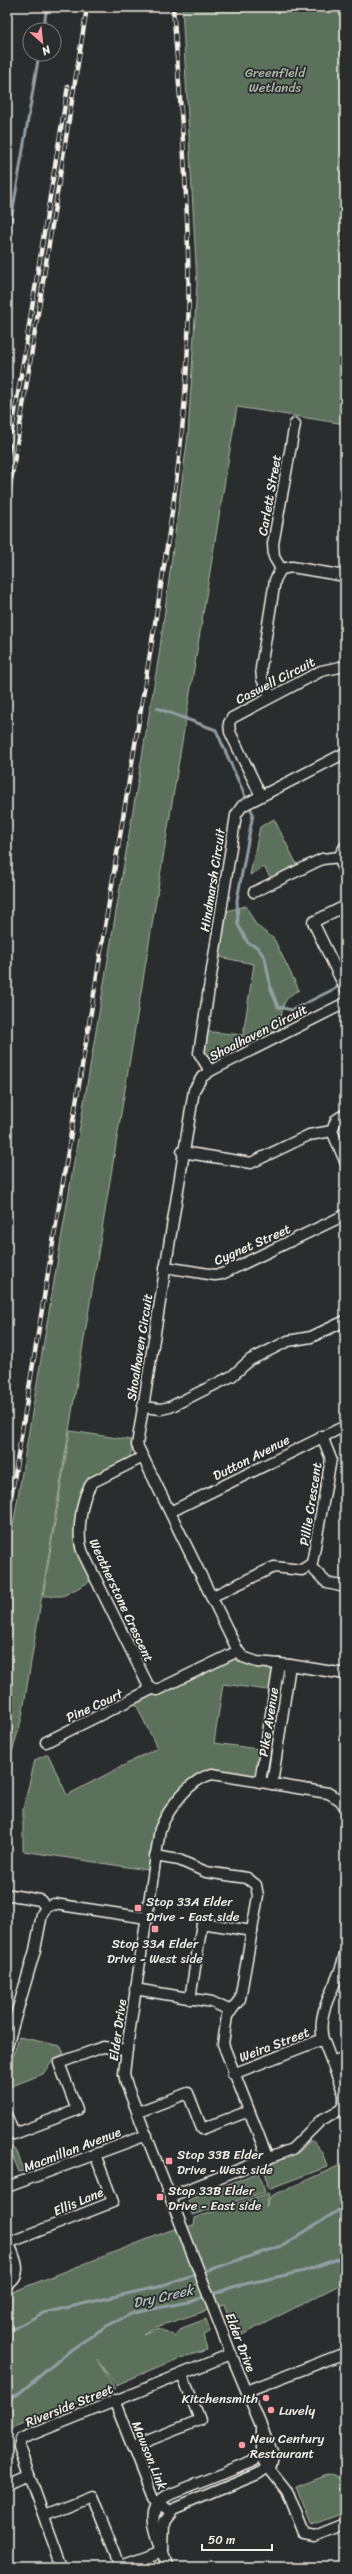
<svg xmlns="http://www.w3.org/2000/svg" width="352" height="2574" font-family="Sriracha,sans-serif">
  <style>
    .green { fill: #5c715b; stroke: #a8b1a2 }
    .lines { fill: none; stroke-linecap: round; stroke-linejoin: round }
    .stream { stroke: #929ea3; stroke-width: 3 }
    .minor-casing { stroke: #f4f1e8; stroke-width: 13 }
    .minor { stroke: #2a2d2e; stroke-width: 10 }
    .rail-casing { stroke: #f4f1e8; stroke-width: 4.5 }
    .rail { stroke: #2a2d2e; stroke-width: 3; stroke-dasharray: 9; stroke-linecap: butt }
    .poi-dot { fill: #ff9aa2; stroke: #2a2d2e; stroke-width: 1.5 }
    .labels { text-anchor: middle; stroke-width: 3.5; stroke-linejoin: round; paint-order: stroke }
    .park-label { font-size: 13px; fill: #b0b7a9; stroke: #2a2d2e }
    .street-label { font-size: 13px; fill: #f4f1e8; stroke: #2a2d2e }
    .poi-label { font-size: 13px; fill: #f4f1e8; stroke: #2a2d2e; text-anchor: start }
    .water-label { font-size: 14px; font-style: italic; fill: #b2baba; stroke: #2a2d2e }
  </style>
  <rect width="100%" height="100%" fill="#2a2d2e"/>
  <filter id="ink" filterUnits="userSpaceOnUse"><feTurbulence type="fractalNoise" baseFrequency=".025" numOctaves="2"/><feDisplacementMap in="SourceGraphic" scale="8" xChannelSelector="R" yChannelSelector="G"/><feConvolveMatrix kernelMatrix="1 2 1 2 8 2 1 2 1" color-interpolation-filters="sRGB"/></filter>
  <g filter="url(#ink)">
    <g class="green">
      <polygon points="182,7 345,7 345,424 237,407 22,1717 7,1771 7,1562 159,655 188,435 197,283"/>
      <polygon points="274,819 299,869 272,880 264,867 250,875 260,827"/>
      <path d="M246,906L256,925L274,939L299,990C272,1003 289,1021 273,1039C267,1045 221,1066 210,1071L202,1059V1031L243,1035L254,964L214,956L219,913Z"/>
      <path d="M70,1431L131,1440C138,1473 99,1464 85,1484C79,1493 72,1537 75,1548C79,1559 86,1571 91,1581L63,1596H43Z"/>
      <polygon points="238,1651 279,1664 275,1691 223,1684 214,1743 265,1750 260,1782 201,1777 165,1818 153,1871 23,1851 23,1809 35,1760 48,1754 67,1795 157,1748 134,1700"/>
      <polygon points="19,2037 61,2046 64,2054 53,2059 43,2074 7,2088 9,2056 13,2056"/>
      <polygon points="312,2140 322,2152 327,2167 268,2189 266,2175 261,2167 299,2152"/>
      <polygon points="8,2145 17,2152 24,2171 19,2172"/>
      <polygon points="345,2163 345,2282 236,2338 224,2305 153,2328 143,2334 159,2328 175,2336 182,2328 206,2319 210,2332 203,2335 207,2350 180,2358 116,2385 97,2360 115,2388 7,2430 7,2294 171,2230 194,2225 195,2218 268,2193 269,2195 266,2207 271,2196"/>
      <polygon points="259,2172 265,2192 192,2215 188,2200"/>
      <polygon points="330,2474 345,2477 341,2514 311,2525 296,2487"/>
    </g>
    <g class="lines">
      <g class="stream">
        <polyline points="43,30 47,7"/>
        <polyline points="7,245 39,54"/>
        <polyline points="157,708 216,730 253,814 237,900 238,925 248,943 257,947 265,958 271,989 278,1007 292,1010 342,985"/>
        <polyline points="7,2332 43,2313 157,2287 284,2245 345,2206"/>
        <polyline points="7,2398 17,2395 72,2349 105,2327 133,2313 193,2301 236,2286 304,2271 345,2256"/>
      </g>
      <g class="minor-casing">
        <g id="minor">
          <polyline points="281,569 274,557 273,544 295,424"/>
          <polyline points="281,569 292,567 345,576"/>
          <polyline points="271,697 262,679 261,668 275,580 281,569"/>
          <polyline points="261,796 230,732 229,723 232,718 321,671 345,666"/>
          <path d="M345,847C337,855 341,864 345,873"/>
          <polyline points="254,892 322,859 340,857"/>
          <polyline points="345,906 313,922 345,988"/>
          <polyline points="345,1003 210,1071 202,1077 194,1090 137,1445 238,1651 243,1657 257,1662 290,1665 345,1674"/>
          <polyline points="210,1071 199,1053 236,815 242,806 345,753"/>
          <polyline points="345,1114 336,1120 332,1131 345,1161"/>
          <polyline points="182,1152 251,1163 309,1135 332,1131"/>
          <polyline points="165,1267 215,1275 222,1274 345,1215"/>
          <polyline points="143,1407 161,1409 170,1407 232,1376 250,1360 288,1341 311,1337 345,1321"/>
          <path d="M143,1457L93,1482C81,1495 76,1537 83,1553L146,1681L149,1687L157,1690L238,1651"/>
          <polyline points="170,1512 345,1426"/>
          <polyline points="310,1566 327,1583 345,1587"/>
          <polyline points="211,1597 274,1567 302,1570 312,1563 331,1459 322,1436"/>
          <polyline points="46,1742 152,1689"/>
          <polyline points="260,1782 279,1664"/>
          <polyline points="272,1784 290,1665"/>
          <polyline points="155,1856 179,1860 206,1872 247,1878 256,1885 258,1896 240,1999 227,2016 223,2044 268,2159"/>
          <polyline points="11,1895 40,1900 46,1907"/>
          <polyline points="135,1989 212,2002 231,2011"/>
          <polyline points="190,1999 202,1923 252,1931"/>
          <polyline points="7,2046 35,1950 42,1914 46,1907 54,1904 147,1918"/>
          <polyline points="332,2062 345,2057"/>
          <polyline points="233,2074 323,2039"/>
          <polyline points="138,2112 188,2093 202,2129 249,2111"/>
          <polyline points="7,2117 14,2134 77,2110 59,2063 103,2047 127,2050"/>
          <polyline points="7,2187 147,2135"/>
          <path d="M171,2196L292,2149L321,2120L340,2110L344,2104V2094L323,2039C315,2009 341,1981 345,1953"/>
          <path d="M7,2239C13,2254 26,2274 7,2284"/>
          <polyline points="8,2243 113,2202 95,2154"/>
          <polyline points="247,2391 345,2353"/>
          <polyline points="114,2400 153,2499 170,2512"/>
          <polyline points="132,2447 200,2420 182,2374"/>
          <polyline points="264,2462 287,2491 304,2534 315,2536 345,2524"/>
          <polyline points="7,2484 29,2475"/>
          <polyline points="44,2515 92,2496 120,2566"/>
          <path d="M163,2551L164,2521L173,2509L258,2474L271,2465L273,2454L231,2354L126,2083L124,2074L127,2048L160,1829C169,1808 189,1780 212,1774L328,1793L340,1800L345,1807"/>
          <polyline points="62,2567 19,2447 21,2439 231,2354"/>
          <polyline points="118,2567 163,2551"/>
          <path d="M167,2567C162,2545 140,2512 166,2496L252,2462L261,2452V2428"/>
        </g>
      </g>
      <use href="#minor" class="minor"/>
      <g class="rail-casing">
        <g id="rail">
          <polyline points="7,461 68,86"/>
          <polyline points="7,506 87,7"/>
          <path d="M7,1522L155,623C170,530 185,436 188,342C191,230 182,119 173,7"/>
        </g>
      </g>
      <use href="#rail" class="rail"/>
    </g>
  </g>
  <g class="poi-dot">
    <rect x="134" y="1904" width="8" height="8" rx="2"/>
    <rect x="151" y="1925" width="8" height="8" rx="2"/>
    <rect x="165" y="2157" width="8" height="8" rx="2"/>
    <rect x="156" y="2193" width="8" height="8" rx="2"/>
    <circle cx="266" cy="2398" r="4"/>
    <circle cx="271" cy="2410" r="4"/>
    <circle cx="242" cy="2445" r="4"/>
  </g>
  <g class="labels">
    <g class="park-label">
      <text x="275" y="77">Greenfield<tspan x="275" dy="15">Wetlands</tspan></text>
    </g>
    <g class="street-label">
      <text transform="translate(269 495) rotate(-80)" y="5">Carlett Street</text>
      <text transform="translate(275 680) rotate(-27)" y="5">Caswell Circuit</text>
      <text transform="translate(212 880) rotate(-81)" y="5">Hindmarsh Circuit</text>
      <text transform="translate(258 1032) rotate(-27)" y="5">Shoalhaven Circuit</text>
      <text transform="translate(252 1244) rotate(-24)" y="5">Cygnet Street</text>
      <text transform="translate(139 1347) rotate(-81)" y="5">Shoalhaven Circuit</text>
      <text transform="translate(251 1457) rotate(-27)" y="5">Dutton Avenue</text>
      <text transform="translate(310 1504) rotate(-81)" y="5">Pillie Crescent</text>
      <text transform="translate(122 1600) rotate(65)" y="5">Weatherstone Crescent</text>
      <text transform="translate(94 1705) rotate(-25)" y="5">Pine Court</text>
      <text transform="translate(268 1722) rotate(-81)" y="5">Pike Avenue</text>
      <text transform="translate(117 2030) rotate(-82)" y="5">Elder Drive</text>
      <text transform="translate(274 2044) rotate(-21)" y="5">Weira Street</text>
      <text transform="translate(72 2149) rotate(-21)" y="5">Macmillan Avenue</text>
      <text transform="translate(78 2201) rotate(-23)" y="5">Ellis Lane</text>
      <text transform="translate(241 2342) rotate(69)" y="5">Elder Drive</text>
      <text transform="translate(69 2405) rotate(-22)" y="5">Riverside Street</text>
      <text transform="translate(150 2455) rotate(68)" y="5">Mawson Link</text>
    </g>
    <g class="poi-label">
      <text x="146" y="1906">Stop 33A Elder<tspan x="146" dy="15">Drive - East side</tspan></text>
      <text x="155" y="1948" text-anchor="middle">Stop 33A Elder<tspan x="155" dy="15">Drive - West side</tspan></text>
      <text x="177" y="2159">Stop 33B Elder<tspan x="177" dy="15">Drive - West side</tspan></text>
      <text x="168" y="2195">Stop 33B Elder<tspan x="168" dy="15">Drive - East side</tspan></text>
      <text x="258" y="2403" text-anchor="end">Kitchensmith</text>
      <text x="279" y="2415">Luvely</text>
      <text x="250" y="2443">New Century<tspan x="250" dy="15">Restaurant</tspan></text>
    </g>
    <g class="water-label">
      <text transform="translate(163 2296) rotate(-13)" y="5">Dry Creek</text>
    </g>
  </g>
  <rect width="352" height="2574" fill="none" stroke="#2a2d2e" stroke-width="24"/>
  <rect x="12" y="12" width="328" height="2550" fill="none" stroke="#f4f1e8" stroke-width="1.5" filter="url(#ink)"/>
  <g transform="translate(42 42) rotate(153)"><circle r="19" fill="#2a2d2e" stroke="#7b7b78"/>
  <path d="M0-3L7 15L0 10L-7 15Z" fill="#ff9aa2"/>
  <text y="-6" font-size="11" font-weight="bold" text-anchor="middle" fill="#f4f1e8">N</text>
  </g>
  <path d="M202 2544v6h70v-6" fill="none" stroke="#f4f1e8" stroke-width="2"/>
  <text x="208" y="2544" font-size="12" fill="#f4f1e8" stroke="#2a2d2e" stroke-width="3" paint-order="stroke">50 m</text>
</svg>
